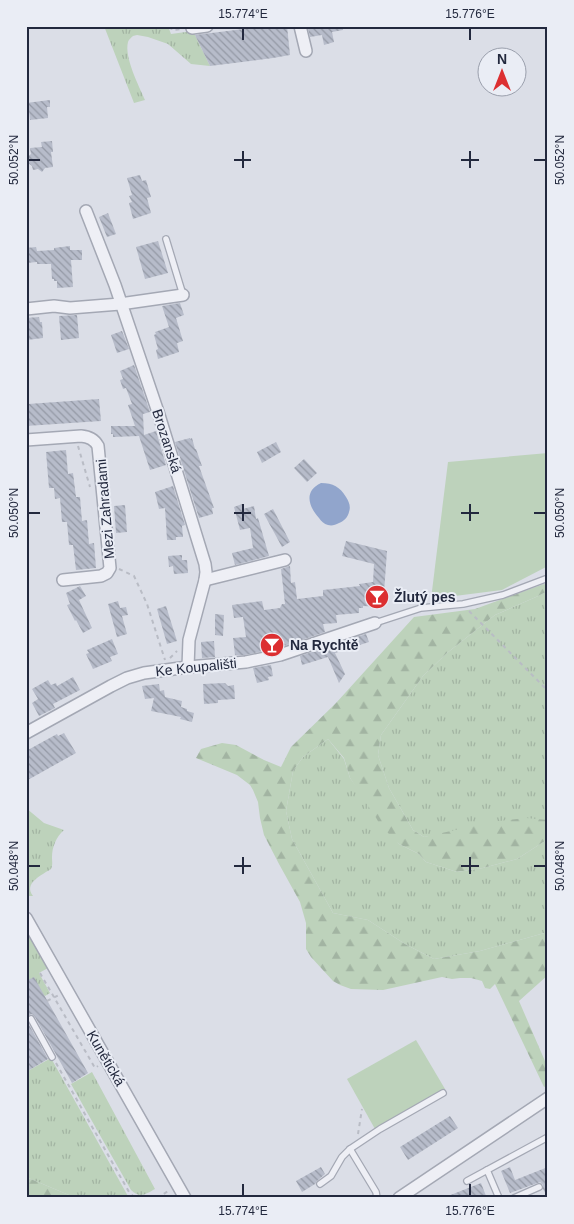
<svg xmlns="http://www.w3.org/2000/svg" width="574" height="1224" font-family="Helvetica,sans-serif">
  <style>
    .grass { fill: url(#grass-tufts) }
    .forest { fill: url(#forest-firs) }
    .green { fill: #bdd2bb }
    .water { fill: #91a5cc }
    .building { fill: url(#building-back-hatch) }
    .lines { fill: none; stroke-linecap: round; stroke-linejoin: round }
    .lane-casing { stroke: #a4a8b4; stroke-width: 8 }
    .street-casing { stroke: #a4a8b4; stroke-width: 14 }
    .path { stroke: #b9bcc5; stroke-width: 2; stroke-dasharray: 4 4; stroke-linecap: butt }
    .lane { stroke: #eeeff5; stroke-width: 5.5 }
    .street { stroke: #eeeff5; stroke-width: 11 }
    .ticks { fill: none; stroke: #23293e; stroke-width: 2 }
    .labels { text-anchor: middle; stroke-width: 4; stroke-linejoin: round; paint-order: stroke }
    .street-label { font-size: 14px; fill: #23293e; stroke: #eaedf5 }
    .poi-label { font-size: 14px; font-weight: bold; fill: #23293e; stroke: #eaedf5; text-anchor: start }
    .neatline { fill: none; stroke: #23293e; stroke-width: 2 }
    .ticks-label { font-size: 12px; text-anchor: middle; fill: #23293e }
  </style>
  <defs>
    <pattern id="grass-tufts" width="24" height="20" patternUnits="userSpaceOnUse" patternTransform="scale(1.25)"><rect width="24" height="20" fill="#bdd2bb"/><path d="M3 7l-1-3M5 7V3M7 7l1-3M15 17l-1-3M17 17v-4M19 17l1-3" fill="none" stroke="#a2b4a2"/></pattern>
    <pattern id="forest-firs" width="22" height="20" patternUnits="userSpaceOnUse" patternTransform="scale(1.25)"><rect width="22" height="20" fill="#bdd2bb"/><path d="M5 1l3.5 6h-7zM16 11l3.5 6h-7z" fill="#a2b4a2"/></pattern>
    <pattern id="building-back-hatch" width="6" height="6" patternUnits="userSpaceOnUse" patternTransform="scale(1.25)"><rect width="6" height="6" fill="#b7bcca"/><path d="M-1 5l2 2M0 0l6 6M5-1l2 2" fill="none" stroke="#9499a5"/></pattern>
  </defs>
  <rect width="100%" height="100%" fill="#dbdee7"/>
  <g class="grass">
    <path d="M104,26H168L171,34L193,31L210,66L191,64L168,44L148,37L137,35L133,36C131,38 129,39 128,42C124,57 139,86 145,100L134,103Z"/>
    <polygon points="548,591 548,820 541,820 424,837 413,830 389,788 378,755 381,735 423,676 447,653 495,615 536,597"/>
    <polygon points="328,739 344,759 350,778 399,844 419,854 426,862 457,872 483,868 517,859 548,839 548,932 480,951 434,959 405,944 368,920 333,913 292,839 286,811 293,771 303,757"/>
    <path d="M26,808L44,823L64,830C56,837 52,847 52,857C52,862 53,865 51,869C42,875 23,883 33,896H29L26,892Z"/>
    <polygon points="26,929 48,968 39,973 50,993 45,996 26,981"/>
    <polygon points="51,1058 129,1198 76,1198 26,1177 26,1072"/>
    <path d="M92,1072L155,1189C146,1194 140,1199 131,1190L71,1084Z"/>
  </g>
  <g class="forest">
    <polygon points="544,584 548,585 548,591 536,597 495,615 447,653 423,676 381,735 378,755 389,788 413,830 424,837 491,822 526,818 548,820 548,839 517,859 483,868 457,872 426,862 419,854 399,844 382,827 350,778 344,758 328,739 303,757 293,771 286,811 292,839 333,913 368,920 405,944 434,959 480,951 548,932 548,975 519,1001 548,1068 548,1085 544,1087 495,984 490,989 485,988 482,981 471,978 460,978 452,979 442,977 383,990 351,989 340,985 333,981 311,957 306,949 306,923 300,902 279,864 264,835 260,818 258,802 253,790 250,785 237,775 196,758 201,749 222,743 236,745 264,760 281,767 291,747 336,703 414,617 475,609"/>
    <polygon points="26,1177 76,1198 26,1198"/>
  </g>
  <g class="green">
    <polygon points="548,453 548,566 502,590 431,599 448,462"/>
    <polygon points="416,1040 445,1089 375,1129 347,1079"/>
  </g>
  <path class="water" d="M321,483C333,483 340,487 346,497C349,502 351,506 349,512C348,517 344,521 339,523C335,525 332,526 328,525C324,524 321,521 319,518C308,506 304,491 321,483Z"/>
  <g class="building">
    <polygon points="267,26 287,26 290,55 273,58 210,66 195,35"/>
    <polygon points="314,26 343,26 343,30 332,32 334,42 324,45 322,35 310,37 308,28"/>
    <polygon points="50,100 50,107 47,107 48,118 30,120 29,110 26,111 26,103"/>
    <polygon points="52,141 53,152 51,152 53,167 45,168 42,172 38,169 33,170 32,166 28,163 27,157 31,154 30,148 42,147 41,142"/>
    <polygon points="140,175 142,181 146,180 151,197 147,198 151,213 133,219 129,203 132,202 129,196 132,195 127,178"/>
    <polygon points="108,213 116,234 107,237 99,217"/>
    <polygon points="158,241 168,273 145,279 136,247"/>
    <polygon points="70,246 70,250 82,250 82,260 71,260 73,287 57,288 57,281 54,281 54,279 52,279 51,264 37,264 37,262 26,263 26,248 36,247 37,251 54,250 54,248"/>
    <polygon points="180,303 184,315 176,318 183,341 177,343 179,352 158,359 156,350 158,349 154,335 156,334 155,332 169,327 162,306"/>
    <polygon points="77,315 79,338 61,340 59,316"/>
    <polygon points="39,317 40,322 42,322 43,338 27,340 26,335 26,318"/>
    <polygon points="122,331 129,349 117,353 111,335"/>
    <polygon points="134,365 150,412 143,414 144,435 156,431 166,465 150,470 139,436 113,437 113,434 111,434 111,426 135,426 128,405 132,404 126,388 123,389 120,380 123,379 120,371"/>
    <polygon points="99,399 101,421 26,426 26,406 28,406 28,404"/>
    <polygon points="190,438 190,439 192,438 195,449 196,449 202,466 199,466 214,508 212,508 213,514 199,518 175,442"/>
    <polygon points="276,442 281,452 262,463 257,452"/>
    <polygon points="66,450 68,474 73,473 76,497 80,497 82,521 87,520 89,544 94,543 96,568 76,570 73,545 69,545 67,522 62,522 60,498 55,499 54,488 49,488 46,452"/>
    <polygon points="304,459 317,473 307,482 294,468"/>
    <polygon points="173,486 185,525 182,526 183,537 176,537 176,540 167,540 165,508 159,509 155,492"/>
    <polygon points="242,504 243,509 254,506 256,519 258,518 269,556 235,565 232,553 253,548 250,528 240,530 234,507"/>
    <polygon points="125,505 127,532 116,533 114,506"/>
    <polygon points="273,509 290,542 282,547 264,514"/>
    <polygon points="346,541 387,551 383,607 363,606 363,608 359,608 359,613 336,615 337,623 323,624 325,632 278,648 245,655 235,655 233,638 246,637 243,617 234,618 232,605 262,601 264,610 280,608 282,604 285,604 281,569 290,566 291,583 295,582 297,599 323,596 323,590 360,586 359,584 373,582 374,564 342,556"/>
    <polygon points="182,555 182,560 187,560 188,573 174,574 173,566 169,567 168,556"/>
    <polygon points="80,586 86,596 79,600 92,628 83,633 76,620 75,621 67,605 70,604 66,593"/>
    <polygon points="118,601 120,608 126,607 128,615 122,616 127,634 117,637 108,604"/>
    <polygon points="166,606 177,641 167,644 157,609"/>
    <polygon points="215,614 224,615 223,636 215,635"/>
    <polygon points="366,634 369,642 335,653 345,674 339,683 328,657 302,665 300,656"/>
    <polygon points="112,639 118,654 110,657 112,661 93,669 86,654 89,653 87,650"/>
    <polygon points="214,641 215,657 202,658 201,642"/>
    <polygon points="271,665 273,676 268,677 269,680 257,683 253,668"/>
    <polygon points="73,677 80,690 53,704 55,708 39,716 32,703 38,699 32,689 48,680 51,685 56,683 57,686"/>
    <polygon points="225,683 228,686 234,685 235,699 218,700 218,703 204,704 203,684"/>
    <polygon points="159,684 160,691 164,690 165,697 182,701 181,707 187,709 187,711 194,713 192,722 180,719 181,717 151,711 154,698 145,699 142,686"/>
    <polygon points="64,733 76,753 26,781 26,751 57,734 58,736"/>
    <polygon points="34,977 88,1073 72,1083 35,1017 32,1014 27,1016 27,1021 48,1059 26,1072 26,981"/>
    <polygon points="450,1116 458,1128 408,1160 400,1147"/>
    <polygon points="321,1167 325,1174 317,1181 315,1184 302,1192 296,1181"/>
    <polygon points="510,1167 515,1180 548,1167 548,1198 543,1189 543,1185 540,1182 510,1193 501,1171"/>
    <polygon points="481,1183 486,1196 481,1198 443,1198"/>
  </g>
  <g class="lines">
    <g class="lane-casing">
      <g id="lane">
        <polyline points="166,239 183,295"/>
        <polyline points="375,623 421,608 463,604 503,595 548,578"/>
        <polyline points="31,1019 52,1057"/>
        <polyline points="350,1149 376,1192 377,1198"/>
        <polyline points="487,1170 499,1198"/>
        <polyline points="467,1181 548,1137"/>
        <polyline points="320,1184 331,1176 342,1157 350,1149 380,1129 443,1093"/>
        <polyline points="514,1198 539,1187"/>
      </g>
    </g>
    <g class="street-casing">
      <g id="street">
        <polyline points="300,26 306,51"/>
        <polyline points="192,28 207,26"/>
        <polyline points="86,211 115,285 159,415 205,564 206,572 205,580 189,640 188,667"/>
        <polyline points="26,309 54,306 70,308 120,304 183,295"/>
        <path d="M26,440L81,436C89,437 94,439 98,446L110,568L107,573L101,576L63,580"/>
        <polyline points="205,580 285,560"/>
        <polyline points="26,733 111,686 127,678 144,673 188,667 246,662 280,655 375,623"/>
        <polyline points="26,918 185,1198"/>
        <polyline points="399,1198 548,1098"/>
      </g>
    </g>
    <g class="path">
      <polyline points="170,26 172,30 183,29"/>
      <polyline points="78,446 90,487"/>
      <polyline points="119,569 134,576 147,604 165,660"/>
      <polyline points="469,611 548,691"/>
      <polyline points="170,658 177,651"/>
      <polyline points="40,973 95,1068 98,1066"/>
      <polyline points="47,1001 59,995"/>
      <polyline points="56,1063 129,1192 135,1198"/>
      <polyline points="358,1134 362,1109"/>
      <polyline points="157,1198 170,1190"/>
    </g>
    <use href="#lane" class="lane"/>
    <use href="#street" class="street"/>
  </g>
  <path class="ticks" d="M243,28V40M470,28V40M243,151V168M470,151V168M28,160H40M234,160H251M461,160H479M534,160H546M243,504V521M470,504V521M28,513H40M234,513H251M461,513H479M534,513H546M243,857V874M470,857V874M28,866H40M234,866H251M461,866H479M534,866H546M243,1184V1196M470,1184V1196"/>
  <defs>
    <g id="bar-disc" transform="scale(1.25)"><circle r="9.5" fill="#dc2f31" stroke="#eaedf5"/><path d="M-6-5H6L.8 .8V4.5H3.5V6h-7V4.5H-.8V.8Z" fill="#fff"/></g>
  </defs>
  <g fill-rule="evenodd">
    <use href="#bar-disc" x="377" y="597"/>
    <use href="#bar-disc" x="272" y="645"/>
  </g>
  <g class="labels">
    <g class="street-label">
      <text transform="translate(167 441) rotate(72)" y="5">Brozanská</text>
      <text transform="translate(105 509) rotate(-95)" y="5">Mezi Zahradami</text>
      <text transform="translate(196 667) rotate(-6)" y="5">Ke Koupališti</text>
      <text transform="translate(106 1058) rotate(60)" y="5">Kunětická</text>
    </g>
    <g class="poi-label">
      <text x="394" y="602">Žlutý pes</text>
      <text x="290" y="650">Na Rychtě</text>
    </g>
  </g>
  <rect width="574" height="1224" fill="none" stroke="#eaedf5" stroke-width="55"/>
  <g transform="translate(502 72)"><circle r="24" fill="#eaedf5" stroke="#9a9fac"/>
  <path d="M0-4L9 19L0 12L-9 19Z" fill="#dc2f31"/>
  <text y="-8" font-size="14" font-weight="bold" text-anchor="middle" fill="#23293e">N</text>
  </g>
  <rect x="28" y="28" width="518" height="1168" class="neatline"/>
  <g class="ticks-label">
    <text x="243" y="18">15.774°E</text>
    <text x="470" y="18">15.776°E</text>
    <text transform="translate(14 160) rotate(-90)" y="4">50.052°N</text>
    <text transform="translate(560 160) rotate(-90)" y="4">50.052°N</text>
    <text transform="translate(14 513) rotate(-90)" y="4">50.050°N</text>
    <text transform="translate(560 513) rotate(-90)" y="4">50.050°N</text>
    <text transform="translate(14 866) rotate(-90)" y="4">50.048°N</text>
    <text transform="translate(560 866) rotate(-90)" y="4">50.048°N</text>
    <text x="243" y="1215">15.774°E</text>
    <text x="470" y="1215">15.776°E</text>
  </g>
</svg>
